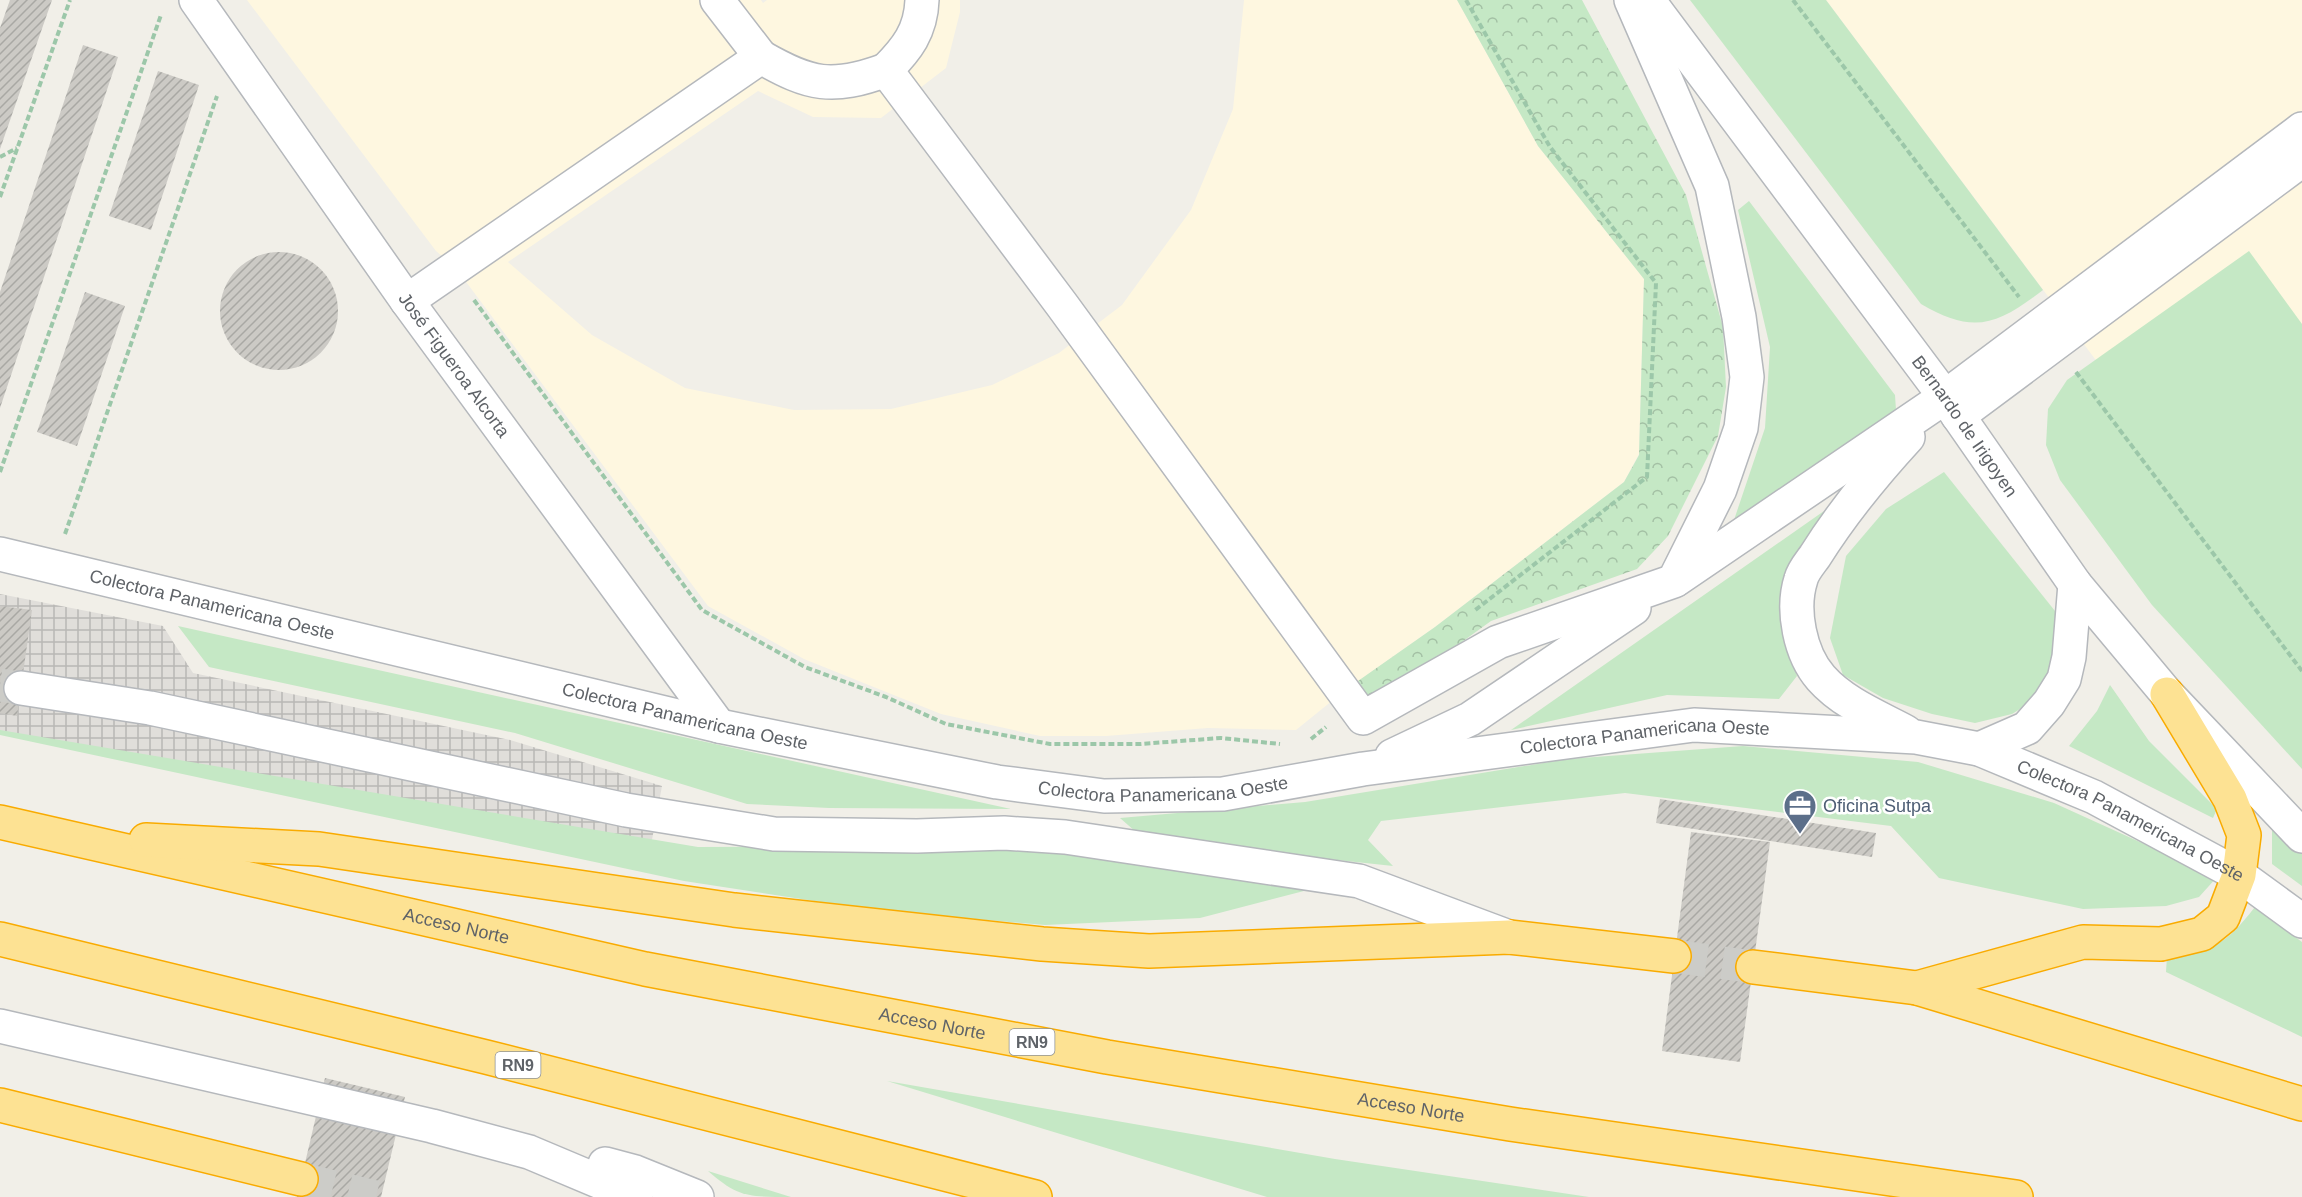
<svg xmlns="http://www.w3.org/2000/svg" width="2302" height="1197" font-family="Helvetica,sans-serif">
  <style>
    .commercial { fill: #fef7e0 }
    .industrial { fill: url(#industrial-grid) }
    .grass { fill: #c5e8c5 }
    .park { fill: url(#park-crowns) }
    .building { fill: url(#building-hatch) }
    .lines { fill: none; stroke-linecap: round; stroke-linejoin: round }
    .minor-tunnel { stroke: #ccccc8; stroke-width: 33; stroke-dasharray: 33 16; stroke-linecap: butt }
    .highway-tunnel { stroke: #ccccc8; stroke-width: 33; stroke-dasharray: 33 16; stroke-linecap: butt }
    .minor-casing { stroke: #b5b8bc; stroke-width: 36 }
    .highway-casing { stroke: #f9ab00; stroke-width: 36 }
    .path { stroke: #9cc7a9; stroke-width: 4; stroke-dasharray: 6 3; stroke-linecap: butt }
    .minor { stroke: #fff; stroke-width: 33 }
    .highway { stroke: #fde293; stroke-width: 33 }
    .labels { text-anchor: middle; stroke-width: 5; stroke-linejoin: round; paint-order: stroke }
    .shield { fill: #fff; stroke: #8f9295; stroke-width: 1.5 }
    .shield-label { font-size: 16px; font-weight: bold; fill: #5f6368 }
    .street-label { font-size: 18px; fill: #5f6368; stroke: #fff }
    .service-label { font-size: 18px; fill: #4e5e75; stroke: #fff; text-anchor: start }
  </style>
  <defs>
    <pattern id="industrial-grid" width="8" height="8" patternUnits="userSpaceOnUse" patternTransform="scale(1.5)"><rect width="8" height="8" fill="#e0deda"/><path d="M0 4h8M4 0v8" fill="none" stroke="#b9b8b5"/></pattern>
    <pattern id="park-crowns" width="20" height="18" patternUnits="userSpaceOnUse" patternTransform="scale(1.5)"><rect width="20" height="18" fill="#c5e8c5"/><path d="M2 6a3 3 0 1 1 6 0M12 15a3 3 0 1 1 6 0" fill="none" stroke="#a3c0a4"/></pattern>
    <pattern id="building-hatch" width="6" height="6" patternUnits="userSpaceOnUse" patternTransform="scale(1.5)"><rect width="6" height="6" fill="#cccac5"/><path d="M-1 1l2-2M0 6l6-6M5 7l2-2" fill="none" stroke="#a9a8a4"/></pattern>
  </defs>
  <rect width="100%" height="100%" fill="#f1efe8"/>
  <g class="commercial">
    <polygon points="247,0 761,0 763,3 767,0 960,0 960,12 946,68 881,118 813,117 758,91 508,262 592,335 685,388 794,410 891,409 992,385 1059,353 1122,305 1191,210 1233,109 1244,0 1457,0 1538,146 1644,279 1639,454 1624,482 1435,627 1343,692 1296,730 1208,728 1106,736 1040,736 941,714 804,659 708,606 455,267 436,251"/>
    <polygon points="1826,0 2302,0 2302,635 2059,311"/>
  </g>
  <polygon class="industrial" points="0,594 163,626 193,673 510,740 662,786 651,845 0,733"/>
  <g class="grass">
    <path d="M1690,0H1826L2043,290C1997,325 1974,335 1921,304Z"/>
    <polygon points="1749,201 1895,395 1896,410 1734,520 1765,428 1770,347 1738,210"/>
    <polygon points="2249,251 2302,324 2302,769 2152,605 2060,480 2046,445 2048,409 2067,380"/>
    <polygon points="1944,472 2063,621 2061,657 2039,697 2012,714 1975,723 1932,714 1883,698 1843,675 1830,638 1846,556 1886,509"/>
    <polygon points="1824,511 1783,579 1782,632 1797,676 1779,699 1667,695 1511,730"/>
    <polygon points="178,626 1011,809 829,808 747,804 515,733 209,667"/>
    <polygon points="2110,685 2149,741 2217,809 2213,818 2069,746 2097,711"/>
    <polygon points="0,730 698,847 1052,845 1331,884 1200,918 1045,925 873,910 684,881 0,735"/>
    <polygon points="1743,746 1918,762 2054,803 2217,877 2199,897 2166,906 2083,909 1939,878 1891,826 1625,793 1381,821 1368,840 1393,866 1144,839 1120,818 1305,802 1568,759"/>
    <polygon points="2272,825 2302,849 2302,886 2272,864"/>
    <path d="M2255,907L2302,942V1037L2166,972L2167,956C2216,949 2224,946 2255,907Z"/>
    <polygon points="887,1081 1335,1159 1589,1197 1267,1197"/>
    <path d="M708,1171L791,1197C747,1197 738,1197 708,1171Z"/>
  </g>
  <polygon class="park" points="1457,0 1582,0 1686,195 1723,327 1726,387 1718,436 1668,536 1637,569 1491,621 1366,711 1348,688 1435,627 1624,482 1639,455 1644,279 1538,146"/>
  <g class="building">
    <polygon points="10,0 52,0 0,149 0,28"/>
    <polygon points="83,45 118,57 0,408 0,292"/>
    <polygon points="158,71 199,85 151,230 109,216"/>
    <circle cx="279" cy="311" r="59"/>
    <polygon points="85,292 125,306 77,446 37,432"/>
    <polygon points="0,606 32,610 17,716 0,713"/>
    <polygon points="1660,799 1876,833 1872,857 1656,823"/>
    <polygon points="1691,832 1770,842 1740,1062 1662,1051"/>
    <polygon points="325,1078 405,1097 381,1197 297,1197"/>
  </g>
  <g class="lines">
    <polyline class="minor-tunnel" points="0,685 21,688"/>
    <g class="highway-tunnel">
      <polyline points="1674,956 1753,967"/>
      <polyline points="301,1179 376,1197"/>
    </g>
    <g class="minor-casing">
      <g id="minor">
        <path id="s1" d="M196,0L407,301L719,726"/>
        <polyline points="717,0 761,57"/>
        <path d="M922,0C921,31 907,49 886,70L1062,305L1363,718L1498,642L1674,581L1720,489L1741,428L1747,377L1739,317L1712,186L1631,0"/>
        <path id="s2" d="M1648,0L1945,397L2075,584L2167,694L2302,836"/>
        <path d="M407,301L761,57C810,85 832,90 886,70"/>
        <polyline points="1958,416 2302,160"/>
        <path id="s3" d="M0,554L719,726L997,782L1104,796L1223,794L1363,769L1694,725L1916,737L1979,749L2094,797L2239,875L2302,921"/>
        <polyline points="1677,579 1945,397 2302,129"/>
        <polyline points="21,688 150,708 626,810 774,834 917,836 1004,833 1065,837 1359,881 1509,937"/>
        <path d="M1906,732C1878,717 1843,703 1821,678C1800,654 1791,610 1801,579C1803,571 1810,563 1815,556C1842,513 1874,474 1908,437"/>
        <polyline points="1979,749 2027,728 2049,703 2064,679 2069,657 2075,584"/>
        <polyline points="1392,756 1470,719 1634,608"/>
        <polyline points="0,1026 432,1126 529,1152 636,1197"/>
        <polyline points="605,1164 635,1172 697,1197"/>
      </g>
    </g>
    <g class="highway-casing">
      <g id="highway">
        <path id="s4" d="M0,822L645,969L1107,1057L1510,1124L2016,1197"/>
        <polyline points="146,840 319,849 734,910 1042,944 1149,951 1509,937 1674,956"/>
        <polyline points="0,939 486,1057 1035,1197"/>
        <polyline points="1753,967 1917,988 2302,1104"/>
        <polyline points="1917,988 2083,942 2161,944 2202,934 2223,917 2239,875 2244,835 2230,799 2167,694"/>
        <polyline points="0,1105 301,1179"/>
      </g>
    </g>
    <g class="path">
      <polyline points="1466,0 1550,147 1656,283 1647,477 1474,611"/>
      <polyline points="1793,0 2019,297"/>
      <polyline points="0,157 17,148"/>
      <polyline points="0,197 70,0"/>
      <polyline points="474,300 702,610 805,667 886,697 946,724 1050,744 1140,744 1221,738 1280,744"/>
      <polyline points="2076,372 2302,671"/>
      <polyline points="0,472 161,15"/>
      <polyline points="65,534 217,96"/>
      <polyline points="1311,739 1326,727"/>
    </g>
    <use href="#minor" class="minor"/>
    <use href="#highway" class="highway"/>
  </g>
  <defs>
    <g id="office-pin" transform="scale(1.725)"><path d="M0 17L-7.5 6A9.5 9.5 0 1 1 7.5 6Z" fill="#5c6f8a" stroke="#fff"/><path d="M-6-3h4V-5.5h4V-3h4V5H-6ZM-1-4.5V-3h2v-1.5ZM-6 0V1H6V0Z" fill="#fff"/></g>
  </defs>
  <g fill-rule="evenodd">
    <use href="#office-pin" x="1800" y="806"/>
  </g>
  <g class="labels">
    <g class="shield">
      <rect x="1009.5" y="1029" width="45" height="26" rx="4.5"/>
      <rect x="495.5" y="1052" width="45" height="26" rx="4.5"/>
    </g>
    <g class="shield-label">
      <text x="1032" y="1048">RN9</text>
      <text x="518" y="1071">RN9</text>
    </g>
    <g class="street-label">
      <text dy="6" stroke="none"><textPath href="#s1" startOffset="447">José Figueroa Alcorta</textPath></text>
      <text dy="6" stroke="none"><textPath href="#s2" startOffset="531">Bernardo de Irigoyen</textPath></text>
      <text dy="6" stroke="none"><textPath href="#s3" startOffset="218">Colectora Panamericana Oeste</textPath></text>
      <text dy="6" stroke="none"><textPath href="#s3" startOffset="704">Colectora Panamericana Oeste</textPath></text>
      <text dy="6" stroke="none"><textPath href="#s3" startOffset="1676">Colectora Panamericana Oeste</textPath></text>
      <text dy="6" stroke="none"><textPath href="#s3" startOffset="1190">Colectora Panamericana Oeste</textPath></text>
      <text dy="6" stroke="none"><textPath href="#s3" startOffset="2180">Colectora Panamericana Oeste</textPath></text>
      <text dy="6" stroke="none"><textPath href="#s4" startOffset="468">Acceso Norte</textPath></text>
      <text dy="6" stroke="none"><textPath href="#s4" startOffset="954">Acceso Norte</textPath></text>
      <text dy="6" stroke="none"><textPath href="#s4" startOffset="1440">Acceso Norte</textPath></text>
    </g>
    <g class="service-label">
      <text x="1823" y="812">Oficina Sutpa</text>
    </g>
  </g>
</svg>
